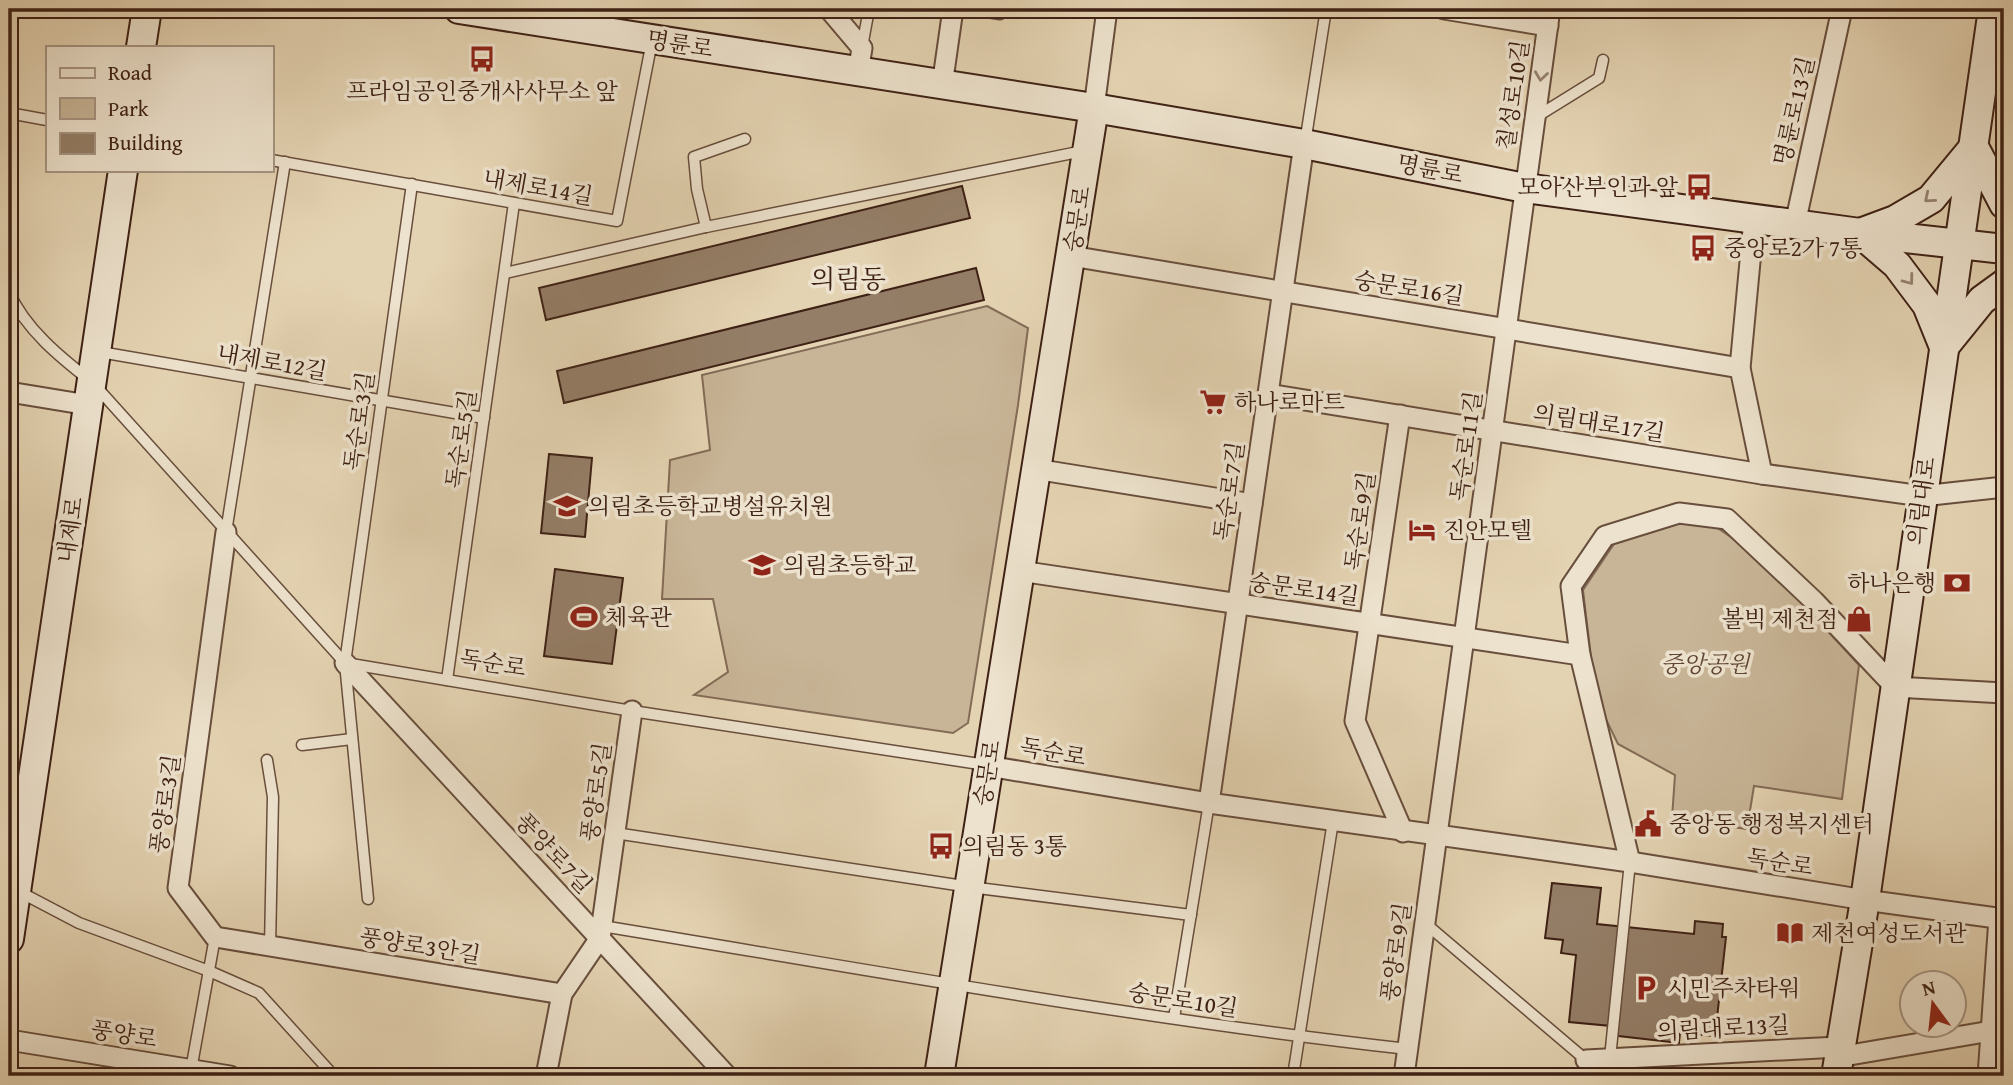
<svg xmlns="http://www.w3.org/2000/svg" width="2013" height="1085" font-family="'Gentium Book Plus','Noto Serif KR',serif">
  <style>
    .green { fill: #c8b597; stroke: #836b56; stroke-width: 2 }
    .building { fill: #947e67; stroke: #3e2115; stroke-width: 2 }
    .lines { fill: none; stroke-linecap: round; stroke-linejoin: round }
    .lane-casing { stroke: #684e3c; stroke-width: 13 }
    .street-casing { stroke: #684e3c; stroke-width: 23 }
    .secondary-casing { stroke: #3e2115; stroke-width: 32 }
    .lane { stroke: #ede2cd; stroke-width: 10 }
    .street { stroke: #ede2cd; stroke-width: 19 }
    .secondary { stroke: #ede2cd; stroke-width: 28 }
    .oneway { stroke: #968271 }
    .labels { text-anchor: middle; stroke-width: 7; stroke-linejoin: round; paint-order: stroke }
    .street-label { font-size: 23px; fill: #3e2115; stroke: #ede2cd }
    .poi-label { font-size: 23px; fill: #3e2115; stroke: #ede2cd; text-anchor: start }
    .park-label { font-size: 23px; font-style: italic; fill: #604636; stroke: #ede2cd }
    .quarter-label { font-size: 26px; fill: #3e2115; stroke: #ede2cd }
  </style>
  <rect width="100%" height="100%" fill="#e4d3b2"/>
  <filter id="stains"><feTurbulence type="fractalNoise" baseFrequency=".00286" numOctaves="4"/><feColorMatrix values="0 0 0 0 .2 0 0 0 0 .09 0 0 0 0 .02 0 0 0 .5 -.17"/></filter>
  <radialGradient id="worn" r=".72"><stop offset=".6" stop-color="#630" stop-opacity="0"/><stop offset="1" stop-color="#630" stop-opacity=".3"/></radialGradient>
  <g class="green">
    <polygon points="987,306 1028,328 1018,405 968,723 953,733 694,695 728,672 713,599 662,599 670,460 710,450 702,375"/>
    <polygon points="1677,522 1716,527 1760,557 1859,665 1842,799 1754,786 1747,829 1672,818 1675,775 1618,744 1596,699 1583,590 1618,538"/>
  </g>
  <g class="building">
    <polygon points="962,186 970,218 546,320 539,288"/>
    <polygon points="976,268 984,300 564,403 557,371"/>
    <polygon points="549,454 592,458 585,537 541,533"/>
    <polygon points="555,569 623,578 612,664 544,656"/>
    <polygon points="1552,883 1601,888 1597,924 1694,934 1695,921 1723,924 1722,937 1726,937 1715,1036 1680,1033 1679,1043 1610,1035 1611,1026 1569,1022 1576,955 1561,953 1563,940 1545,938"/>
  </g>
  <g class="lines">
    <g class="lane-casing">
      <g id="lane">
        <polyline points="967,9 1000,14"/>
        <polyline points="862,47 869,9"/>
        <polyline points="9,113 47,120"/>
        <polyline points="1536,117 1599,78 1603,60"/>
        <polyline points="1305,143 1326,9"/>
        <polyline points="271,160 617,221 652,41"/>
        <polyline points="706,227 697,189 694,157 745,139"/>
        <polyline points="505,273 706,227 1083,151"/>
        <path d="M9,292C25,329 61,358 92,382L345,663L632,711L986,765"/>
        <polyline points="100,352 484,418"/>
        <polyline points="226,532 285,162"/>
        <polyline points="447,680 514,203"/>
        <polyline points="302,745 352,739"/>
        <polyline points="267,760 273,797 270,947"/>
        <polyline points="615,833 970,887 1191,915"/>
        <polyline points="18,891 79,923 209,971 259,993 334,1076"/>
        <polyline points="368,899 345,663 412,184"/>
        <polyline points="1426,924 1586,1060 1589,1076"/>
        <path d="M602,926C870,970 1138,1019 1408,1049"/>
        <polyline points="1174,1018 1209,803"/>
        <polyline points="1610,1058 1630,862"/>
        <polyline points="191,1070 215,937"/>
        <polyline points="1293,1076 1333,821"/>
      </g>
    </g>
    <g class="street-casing">
      <g id="street">
        <polyline points="829,9 862,48 858,73"/>
        <polyline points="1444,9 1548,26"/>
        <polyline points="942,86 953,9"/>
        <polyline points="1094,108 1107,9"/>
        <polyline points="1754,219 1740,368 1762,474"/>
        <polyline points="1795,224 1842,9"/>
        <polyline points="1071,256 1740,368"/>
        <polyline points="9,392 88,405"/>
        <polyline points="1268,394 1762,474 1922,496 2004,487"/>
        <polyline points="1400,415 1355,721 1403,832"/>
        <polyline points="1035,469 1252,504"/>
        <polyline points="226,532 178,888 215,937 562,994"/>
        <polyline points="1020,571 1580,655"/>
        <polyline points="345,663 727,1076"/>
        <polyline points="988,766 1209,803 1630,862 1865,900 2004,919"/>
        <polyline points="1209,803 1304,144"/>
        <polyline points="1630,862 1580,655 1571,586 1605,536 1679,513 1727,519 1814,601 1895,687 2004,693"/>
        <polyline points="9,1040 230,1076"/>
        <polyline points="1838,1057 1991,1031 2004,1032"/>
        <polyline points="1586,1060 1839,1047"/>
        <polyline points="546,1076 562,994 600,938 632,711"/>
        <polyline points="1404,1076 1550,9"/>
        <polyline points="1988,1076 1999,918"/>
      </g>
    </g>
    <g class="secondary-casing">
      <g id="secondary">
        <polyline points="459,9 1094,108 1304,144 1525,188 1860,233 2004,249"/>
        <polyline points="141,47 147,9"/>
        <polyline points="2004,204 1974,147 1931,199 1895,220 1860,233 1897,265 1927,305 1944,347 1982,300 2004,284"/>
        <polyline points="9,939 123,170"/>
        <polyline points="939,1076 1094,108"/>
        <polyline points="1836,1076 1865,900 1993,9"/>
      </g>
    </g>
    <use href="#lane" class="lane"/>
    <use href="#street" class="street"/>
    <use href="#secondary" class="secondary"/>
  </g>
  <defs><path id="oneway-chevron" d="M-2-3.5L2.5 0L-2 3.5" fill="none" stroke-width="1.6" stroke-linecap="round" stroke-linejoin="round" transform="scale(1.75)"/></defs>
  <g class="oneway">
    <use href="#oneway-chevron" transform="translate(1541 76) rotate(98)"/>
    <use href="#oneway-chevron" transform="translate(1929 198) rotate(140)"/>
    <use href="#oneway-chevron" transform="translate(1909 280) rotate(53)"/>
  </g>
  <defs>
    <g id="bus-bare" transform="scale(2.1)"><path d="M-5-6H5V4H4V6H2V4H-2V6H-4V4H-5ZM-3.5-4V0h7V-4ZM-3.5 1.2v1.5H-2V1.2ZM2 1.2v1.5H3.5V1.2Z" fill="#8f2418" stroke="#ede2cd" stroke-width="2.5" paint-order="stroke"/></g>
    <g id="supermarket-bare" transform="scale(2.1)"><path d="M-6-5.5h2.5l.6 2H6L4.5 2H-2.5L-4.4-4H-6ZM-1.5 3.2a1.3 1.3 0 1 0 .1 0ZM3 3.2a1.3 1.3 0 1 0 .1 0Z" fill="#8f2418" stroke="#ede2cd" stroke-width="2.5" paint-order="stroke"/></g>
    <g id="school-bare" transform="scale(2.1)"><path d="M0-5L7-2L0 1L-7-2ZM-4 1L0 2.5L4 1V4Q0 6-4 4Z" fill="#8f2418" stroke="#ede2cd" stroke-width="2.5" paint-order="stroke"/></g>
    <g id="hotel-bare" transform="scale(2.1)"><path d="M-6-4.5h1.5V1H6V5H4.5V3h-9V5H-6ZM-4 0a1.8 1.8 0 1 1 3.6 0ZM.5 0V-2.5h3Q6-2.5 6 0Z" fill="#8f2418" stroke="#ede2cd" stroke-width="2.5" paint-order="stroke"/></g>
    <g id="bank-bare" transform="scale(2.1)"><path d="M-6-4H6V4H-6ZM0-2.3a2.3 2.3 0 1 0 0 4.6a2.3 2.3 0 1 0 0-4.6Z" fill="#8f2418" stroke="#ede2cd" stroke-width="2.5" paint-order="stroke"/></g>
    <g id="stadium-bare" transform="scale(2.1)"><path d="M0-5a6.5 5 0 1 0 0 10a6.5 5 0 1 0 0-10ZM-3.5-1.8h7v3.6h-7Z" fill="#8f2418" stroke="#ede2cd" stroke-width="2.5" paint-order="stroke"/></g>
    <g id="shop-bare" transform="scale(2.1)"><path d="M-5-2.5h2.3a2.7 3.5 0 0 1 5.4 0H5L5.5 6h-11ZM-1.5-2.5h3a1.5 2.3 0 0 0-3 0Z" fill="#8f2418" stroke="#ede2cd" stroke-width="2.5" paint-order="stroke"/></g>
    <g id="civic-bare" transform="scale(2.1)"><path d="M-.6-6.5H3V-4.5H.6V-3L4-1V1h2V6H-6V1h2V-1L-.6-3ZM-1.2 2.5V6h2.4V2.5Z" fill="#8f2418" stroke="#ede2cd" stroke-width="2.5" paint-order="stroke"/></g>
    <g id="library-bare" transform="scale(2.1)"><path d="M-6-4Q-3-5.5-.7-3.5V5Q-3 3-6 4ZM6-4Q3-5.5 .7-3.5V5Q3 3 6 4Z" fill="#8f2418" stroke="#ede2cd" stroke-width="2.5" paint-order="stroke"/></g>
    <g id="parking-bare" transform="scale(2.1)"><path d="M-3.5-5.5H1a3.5 3.5 0 0 1 0 7H-1V5.5H-3.5ZM-1-3.4V-.6H.8a1.4 1.4 0 0 0 0-2.8Z" fill="#8f2418" stroke="#ede2cd" stroke-width="2.5" paint-order="stroke"/></g>
  </defs>
  <g fill-rule="evenodd">
    <use href="#bus-bare" x="482" y="59"/>
    <use href="#bus-bare" x="1699" y="187"/>
    <use href="#bus-bare" x="1703" y="248"/>
    <use href="#supermarket-bare" x="1213" y="402"/>
    <use href="#school-bare" x="567" y="506"/>
    <use href="#hotel-bare" x="1422" y="530"/>
    <use href="#school-bare" x="762" y="565"/>
    <use href="#bank-bare" x="1957" y="583"/>
    <use href="#stadium-bare" x="584" y="617"/>
    <use href="#shop-bare" x="1859" y="619"/>
    <use href="#civic-bare" x="1648" y="824"/>
    <use href="#bus-bare" x="941" y="846"/>
    <use href="#library-bare" x="1790" y="933"/>
    <use href="#parking-bare" x="1646" y="988"/>
  </g>
  <g class="labels">
    <g class="street-label">
      <text transform="translate(680 44) rotate(9)" y="8">명륜로</text>
      <text transform="translate(1513 95) rotate(-82)" y="8">칠성로10길</text>
      <text transform="translate(1794 111) rotate(-77)" y="8">명륜로13길</text>
      <text transform="translate(1430 169) rotate(11)" y="8">명륜로</text>
      <text transform="translate(538 187) rotate(10)" y="8">내제로14길</text>
      <text transform="translate(1077 219) rotate(-81)" y="8">숭문로</text>
      <text transform="translate(1409 288) rotate(9)" y="8">숭문로16길</text>
      <text transform="translate(272 362) rotate(10)" y="8">내제로12길</text>
      <text transform="translate(359 421) rotate(-82)" y="8">독순로3길</text>
      <text transform="translate(1599 423) rotate(9)" y="8">의림대로17길</text>
      <text transform="translate(461 439) rotate(-82)" y="8">독순로5길</text>
      <text transform="translate(1466 446) rotate(-82)" y="8">독순로11길</text>
      <text transform="translate(1229 491) rotate(-82)" y="8">독순로7길</text>
      <text transform="translate(1921 501) rotate(-82)" y="8">의림대로</text>
      <text transform="translate(1360 521) rotate(-82)" y="8">독순로9길</text>
      <text transform="translate(70 530) rotate(-82)" y="8">내제로</text>
      <text transform="translate(1304 589) rotate(8)" y="8">숭문로14길</text>
      <text transform="translate(493 663) rotate(9)" y="8">독순로</text>
      <text transform="translate(1053 752) rotate(10)" y="8">독순로</text>
      <text transform="translate(987 773) rotate(-81)" y="8">숭문로</text>
      <text transform="translate(596 792) rotate(-82)" y="8">풍양로5길</text>
      <text transform="translate(165 804) rotate(-82)" y="8">풍양로3길</text>
      <text transform="translate(554 853) rotate(47)" y="8">풍양로7길</text>
      <text transform="translate(1780 862) rotate(9)" y="8">독순로</text>
      <text transform="translate(420 946) rotate(9)" y="8">풍양로3안길</text>
      <text transform="translate(1396 952) rotate(-82)" y="8">풍양로9길</text>
      <text transform="translate(1183 1000) rotate(9)" y="8">숭문로10길</text>
      <text transform="translate(1723 1028) rotate(-3)" y="8">의림대로13길</text>
      <text transform="translate(124 1034) rotate(9)" y="8">풍양로</text>
    </g>
    <g class="poi-label">
      <text x="482" y="99" text-anchor="middle">프라임공인중개사사무소 앞</text>
      <text x="1678" y="195" text-anchor="end">모아산부인과 앞</text>
      <text x="1724" y="256">중앙로2가 7통</text>
      <text x="1234" y="410">하나로마트</text>
      <text x="588" y="514">의림초등학교병설유치원</text>
      <text x="1443" y="538">진안모텔</text>
      <text x="783" y="573">의림초등학교</text>
      <text x="1936" y="591" text-anchor="end">하나은행</text>
      <text x="605" y="625">체육관</text>
      <text x="1838" y="627" text-anchor="end">볼빅 제천점</text>
      <text x="1669" y="832">중앙동 행정복지센터</text>
      <text x="962" y="854">의림동 3통</text>
      <text x="1811" y="941">제천여성도서관</text>
      <text x="1667" y="996">시민주차타워</text>
    </g>
    <g class="park-label">
      <text x="1705" y="672">중앙공원</text>
    </g>
    <g class="quarter-label">
      <text x="848" y="288">의림동</text>
    </g>
  </g>
  <rect width="2013" height="1085" fill="none" stroke="#e4d3b2" stroke-width="35"/>
  <rect x="10" y="10" width="1992" height="1064" fill="none" stroke="#3e2115" stroke-width="3.5"/>
  <rect x="18" y="18" width="1978" height="1050" fill="none" stroke="#3e2115" stroke-width="2"/>
  <rect x="46" y="46" width="228" height="126" fill="#ede2cd" stroke="#a79583" stroke-width="2"/>
  <rect x="60" y="68" width="35" height="10" fill="#ede2cd" stroke="#a79583" stroke-width="2"/>
  <text x="108" y="80" font-size="21" fill="#3e2115">Road</text>
  <rect x="60" y="98" width="35" height="21" fill="#c8b597" stroke="#a79583" stroke-width="2"/>
  <text x="108" y="116" font-size="21" fill="#3e2115">Park</text>
  <rect x="60" y="133" width="35" height="21" fill="#947e67" stroke="#a79583" stroke-width="2"/>
  <text x="108" y="150" font-size="21" fill="#3e2115">Building</text>
  <g transform="translate(1933 1004) rotate(345)"><circle r="33" fill="#ede2cd" stroke="#a79583" stroke-width="2"/>
  <path d="M0-5L12 26L0 18L-12 26Z" fill="#8f2418"/>
  <text y="-10" font-size="19" font-weight="bold" text-anchor="middle" fill="#3e2115">N</text>
  </g>
  <rect width="100%" height="100%" filter="url(#stains)"/>
  <rect width="100%" height="100%" fill="url(#worn)"/>
</svg>
